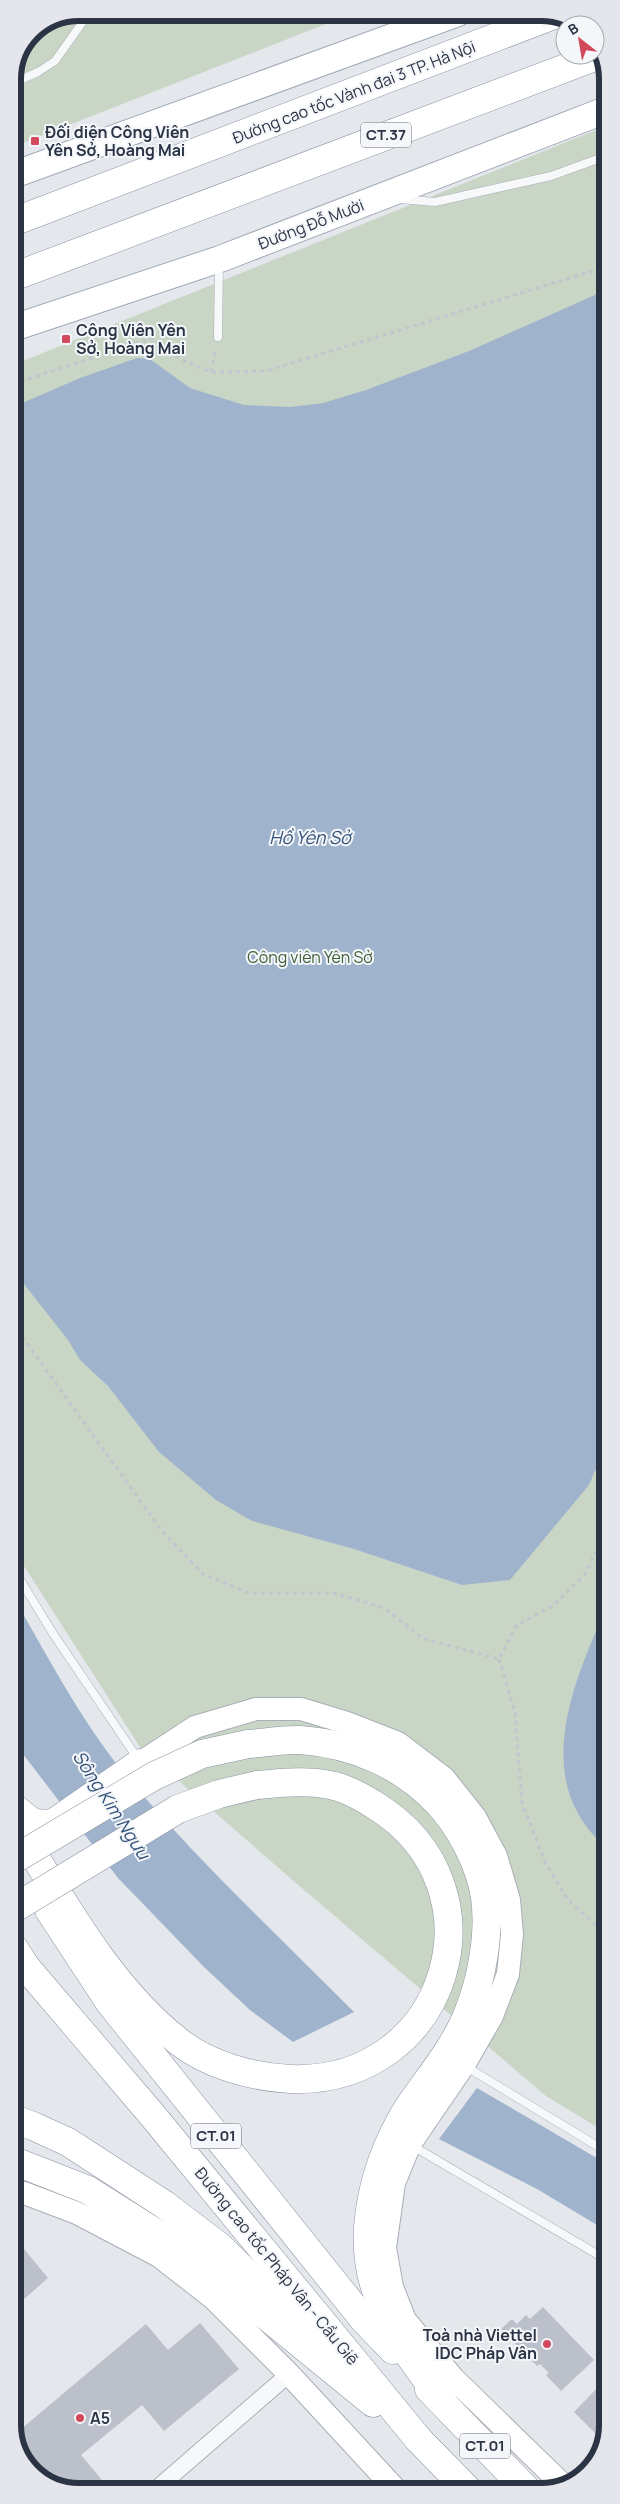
<svg xmlns="http://www.w3.org/2000/svg" width="620" height="2504" font-family="Manrope,sans-serif">
  <style>
    .green { fill: #c9d6c5 }
    .water { fill: #9fb4cc }
    .building { fill: #bbc0ca }
    .lines { fill: none; stroke-linecap: round; stroke-linejoin: round }
    .lane-casing { stroke: #a9aeb7; stroke-width: 9 }
    .street-casing { stroke: #a9aeb7; stroke-width: 18 }
    .secondary-casing { stroke: #a9aeb7; stroke-width: 24 }
    .primary-casing { stroke: #a3abb8; stroke-width: 28 }
    .highway-casing { stroke: #8b94a3; stroke-width: 29 }
    .path { stroke: #c2c5cb; stroke-width: 3; stroke-dasharray: 4 4; stroke-linecap: butt }
    .lane { stroke: #f7f8fa; stroke-width: 8 }
    .street { stroke: #f7f8fa; stroke-width: 16 }
    .secondary { stroke: #fff; stroke-width: 22 }
    .primary { stroke: #fff; stroke-width: 26 }
    .highway { stroke: #fff; stroke-width: 28 }
    .highway-bridge-casing { stroke: #8b94a3; stroke-width: 29; stroke-linecap: butt }
    .highway-bridge { stroke: #fff; stroke-width: 28 }
    .poi-dot { fill: #d1495b; stroke: #f4f6f9; stroke-width: 2 }
    .labels { text-anchor: middle; stroke-width: 4; stroke-linejoin: round; paint-order: stroke }
    .shield { fill: #f4f6f9; stroke: #676e7b; stroke-width: 1 }
    .shield-label { font-size: 15px; font-weight: bold; fill: #2b3445 }
    .street-label { font-size: 16px; fill: #2b3445; stroke: #f4f6f9 }
    .poi-label { font-size: 16px; font-weight: bold; fill: #2b3445; stroke: #f4f6f9; text-anchor: start }
    .park-label { font-size: 16px; fill: #3f6138; stroke: #f4f6f9 }
    .water-label { font-size: 18px; font-style: italic; fill: #34527a; stroke: #f4f6f9 }
    .rim { fill: none; stroke: #2b3445; stroke-width: 6 }
  </style>
  <rect width="100%" height="100%" fill="#e4e7ec"/>
  <g class="green">
    <polygon points="79,13 354,13 13,147 13,79 32,32"/>
    <polygon points="606,126 607,2133 546,2096 290,1878 140,1747 13,1549 13,365"/>
  </g>
  <g class="water">
    <polygon points="606,290 607,1443 589,1485 510,1580 462,1585 354,1549 252,1521 216,1500 159,1452 108,1386 80,1360 68,1340 13,1270 13,407 80,378 137,358 150,359 190,388 244,405 290,407 323,403 366,390 469,351"/>
    <path d="M13,1597C47,1654 78,1716 120,1768C191,1855 275,1932 354,2012L293,2042L250,2010L204,1967L118,1878L13,1741Z"/>
    <path d="M607,1606V1848C529,1782 573,1683 607,1606Z"/>
    <polygon points="477,2088 607,2164 607,2231 537,2189 439,2139"/>
  </g>
  <g class="building">
    <polygon points="14,2237 48,2278 14,2308"/>
    <polygon points="543,2307 594,2360 561,2391 546,2375 549,2373 540,2364 537,2366 501,2329 512,2319 517,2324 526,2315 530,2319"/>
    <polygon points="200,2323 239,2369 164,2431 142,2405 81,2455 106,2485 98,2491 74,2491 35,2475 14,2435 146,2324 168,2350"/>
    <polygon points="607,2378 607,2425 602,2440 574,2412"/>
  </g>
  <g class="lines">
    <g class="lane-casing">
      <g id="lane">
        <polyline points="13,83 38,72 55,61 89,13"/>
        <polyline points="400,199 435,202 551,176 606,156"/>
        <polyline points="218,337 219,263"/>
        <polyline points="13,1568 52,1632 138,1759"/>
        <polyline points="465,2066 607,2152"/>
        <polyline points="411,2145 607,2260"/>
      </g>
    </g>
    <g class="street-casing">
      <polyline id="street" points="154,2491 289,2374"/>
    </g>
    <g class="secondary-casing">
      <g id="secondary">
        <polyline points="140,1763 195,1727 256,1709 301,1709 347,1723 398,1743 444,1778 475,1817 496,1856 509,1900 512,1934 508,1974 492,2016 464,2065 410,2144 394,2183 385,2248 392,2287 405,2320 453,2378 563,2485"/>
        <polyline points="14,2192 24,2193 77,2213 159,2256 213,2298 289,2374 397,2491"/>
      </g>
    </g>
    <g class="primary-casing">
      <g id="primary">
        <polyline points="13,175 458,13"/>
        <polyline points="13,328 220,259 606,110"/>
      </g>
    </g>
    <g class="highway-casing">
      <g id="highway">
        <polyline points="13,222 554,15"/>
        <polyline points="13,277 600,55"/>
        <path d="M248,1744C265,1743 283,1739 300,1740C354,1744 403,1765 439,1804C461,1828 480,1865 485,1897C490,1933 482,1979 468,2013C455,2047 429,2077 408,2108C386,2143 371,2185 368,2227C363,2299 403,2347 443,2402"/>
        <polyline points="13,1807 33,1823 52,1824 140,1763"/>
        <path d="M13,1821C60,1896 107,1985 178,2041C208,2065 252,2077 290,2079C448,2085 508,1888 376,1806C362,1797 346,1788 330,1785C306,1780 281,1783 257,1785"/>
        <polyline points="49,1910 110,2003 364,2320 393,2350"/>
        <polyline points="13,1947 26,1967 153,2116 419,2440 468,2490"/>
        <polyline points="14,2119 33,2126 68,2142 165,2205 220,2247 326,2351"/>
        <polyline points="14,2161 88,2190 167,2240 254,2306 373,2403"/>
        <polyline points="429,2389 527,2490"/>
      </g>
    </g>
    <g class="path">
      <polyline points="211,372 216,348"/>
      <polyline points="13,384 152,338 182,360 211,372 266,371 606,267"/>
      <polyline points="13,1324 162,1531 203,1574 249,1593 334,1593 384,1608 424,1639 499,1659 516,1626 554,1605 585,1574 607,1529"/>
      <polyline points="499,1659 515,1712 522,1803 545,1862 568,1900 607,1935"/>
    </g>
    <use href="#lane" class="lane"/>
    <use href="#street" class="street"/>
    <use href="#secondary" class="secondary"/>
    <use href="#primary" class="primary"/>
    <use href="#highway" class="highway"/>
    <g class="highway-bridge-casing">
      <g id="highway-bridge">
        <polyline points="13,1860 154,1776 202,1754 248,1744"/>
        <polyline points="13,1909 178,1809 219,1794 257,1785"/>
      </g>
    </g>
    <use href="#highway-bridge" class="highway-bridge"/>
  </g>
  <g class="poi-dot">
    <rect x="30" y="136" width="10" height="10" rx="2.5"/>
    <rect x="61" y="334" width="10" height="10" rx="2.5"/>
    <circle cx="547" cy="2344" r="5"/>
    <circle cx="80" cy="2418" r="5"/>
  </g>
  <g class="labels">
    <g class="shield">
      <rect x="361" y="122.5" width="50" height="25" rx="4"/>
      <rect x="191" y="2123.5" width="50" height="25" rx="4"/>
      <rect x="460" y="2433.5" width="50" height="25" rx="4"/>
    </g>
    <g class="shield-label">
      <text x="386" y="140">CT.37</text>
      <text x="216" y="2141">CT.01</text>
      <text x="485" y="2451">CT.01</text>
    </g>
    <g class="street-label">
      <text transform="translate(354 92) rotate(-21)" y="6">Đường cao tốc Vành đai 3 TP. Hà Nội</text>
      <text transform="translate(311 224) rotate(-21)" y="6">Đường Đỗ Mười</text>
      <text transform="translate(277 2266) rotate(51)" y="6">Đường cao tốc Pháp Vân - Cầu Giẽ</text>
    </g>
    <g class="poi-label">
      <text x="45" y="138">Đối diện Công Viên<tspan x="45" dy="18">Yên Sở, Hoàng Mai</tspan></text>
      <text x="76" y="336">Công Viên Yên<tspan x="76" dy="18">Sở, Hoàng Mai</tspan></text>
      <text x="537" y="2341" text-anchor="end">Toà nhà Viettel<tspan x="537" dy="18">IDC Pháp Vân</tspan></text>
      <text x="90" y="2424">A5</text>
    </g>
    <g class="park-label">
      <text x="310" y="963">Công viên Yên Sở</text>
    </g>
    <g class="water-label">
      <text x="310" y="844">Hồ Yên Sở</text>
      <text transform="translate(111 1805) rotate(57)" y="6">Sông Kim Ngưu</text>
    </g>
  </g>
  <path d="M0 0H620V2504H0ZM79 21H541A58 58 0 0 1 599 79V2425A58 58 0 0 1 541 2483H79A58 58 0 0 1 21 2425V79A58 58 0 0 1 79 21Z" fill="#e4e6eb" fill-rule="evenodd"/>
  <path class="rim" d="M79 21H541A58 58 0 0 1 599 79V2425A58 58 0 0 1 541 2483H79A58 58 0 0 1 21 2425V79A58 58 0 0 1 79 21Z"/>
  <g transform="translate(580 40) rotate(329)"><circle r="24" fill="#f4f6f9" stroke="#a4a8b1"/>
  <path d="M0-4L9 19L0 12L-9 19Z" fill="#d1495b"/>
  <text y="-8" font-size="14" font-weight="bold" text-anchor="middle" fill="#2b3445">B</text>
  </g>
</svg>
